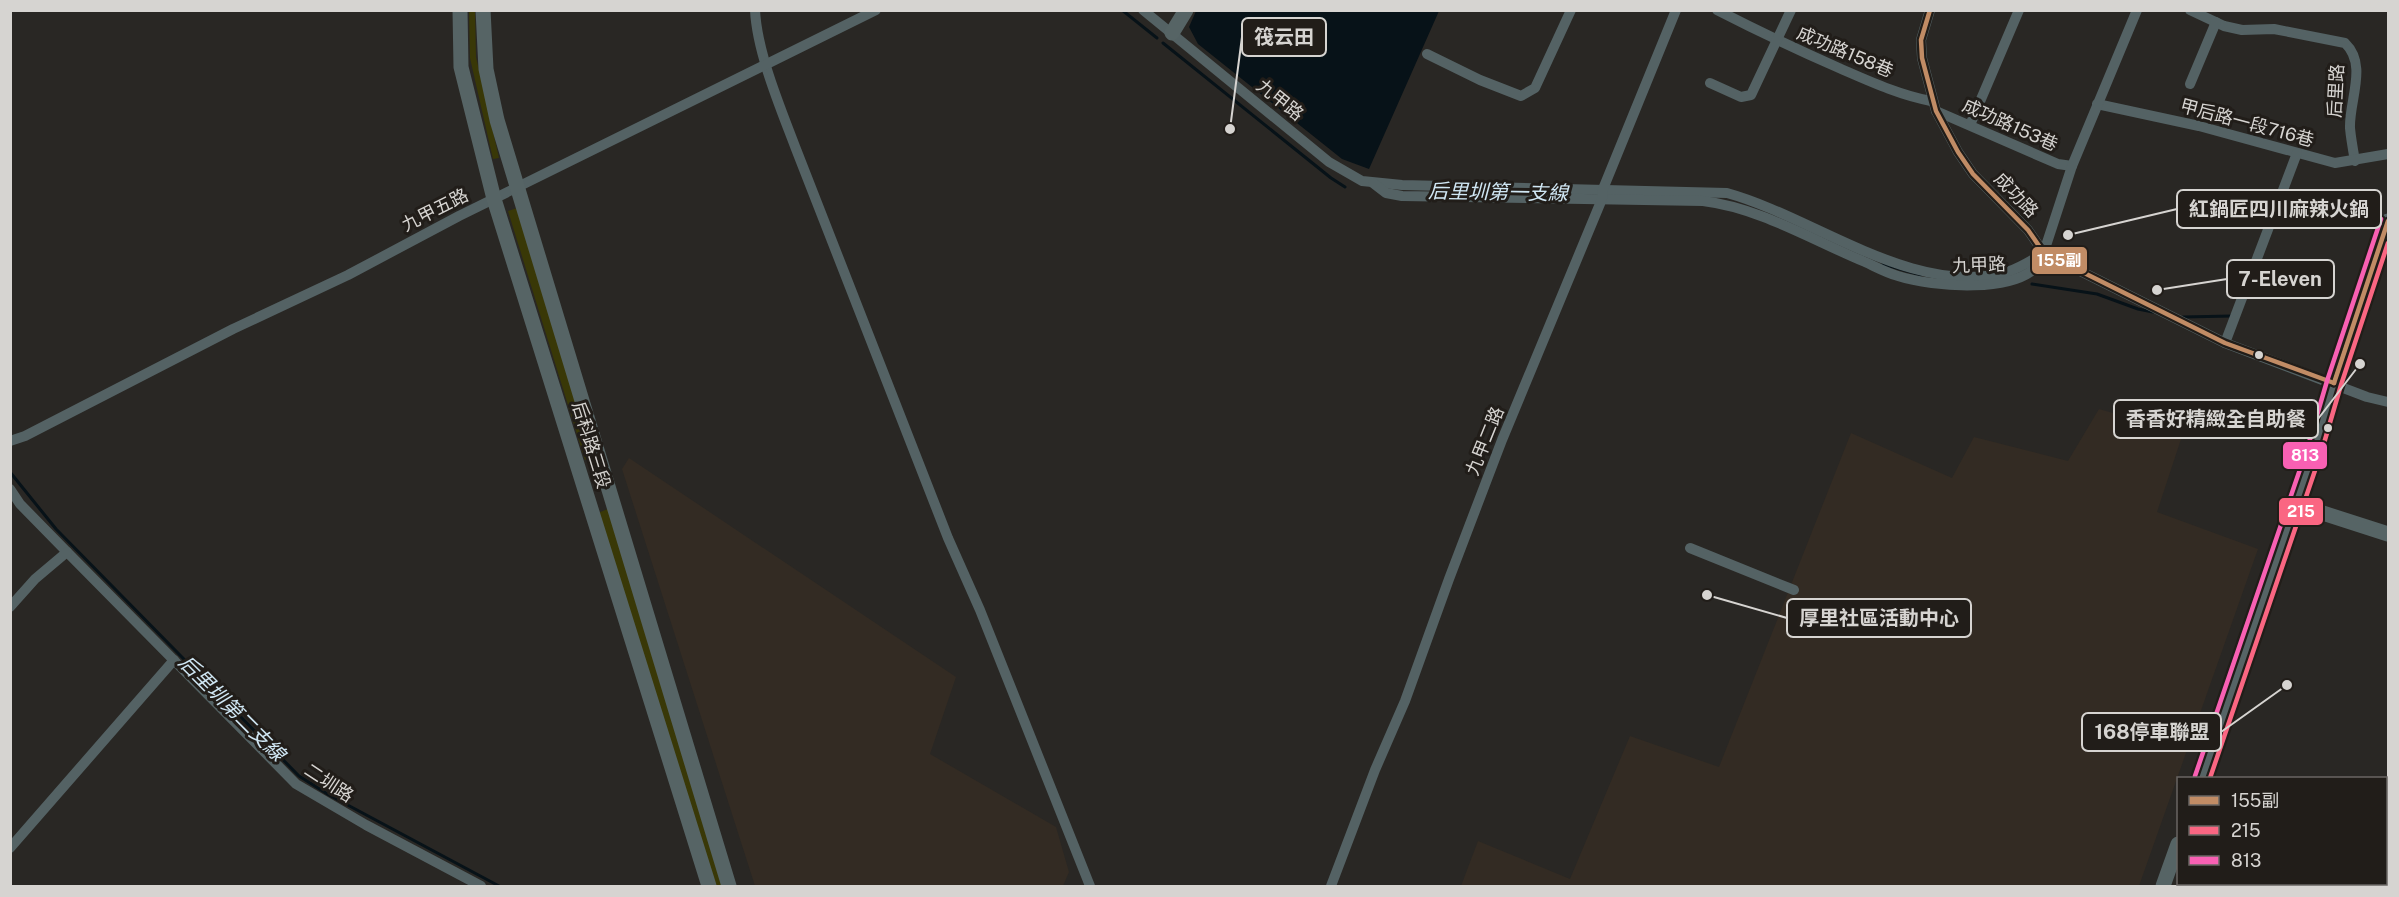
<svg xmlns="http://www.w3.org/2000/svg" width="2399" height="897" font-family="'Public Sans','Noto Sans TC',sans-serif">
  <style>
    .built { fill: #332b23 }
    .green { fill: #393807 }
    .water { fill: #071218 }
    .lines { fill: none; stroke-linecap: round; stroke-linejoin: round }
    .stream { stroke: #071218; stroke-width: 3 }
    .street { stroke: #546264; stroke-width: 10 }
    .secondary { stroke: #566465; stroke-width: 15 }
    .bus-1-casing { stroke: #211d19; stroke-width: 9 }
    .bus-2-casing { stroke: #211d19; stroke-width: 9 }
    .bus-3-casing { stroke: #211d19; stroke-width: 9 }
    .bus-1 { stroke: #c18c65; stroke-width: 4.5 }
    .bus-2 { stroke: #fa6682; stroke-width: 4.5 }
    .bus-3 { stroke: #f860b3; stroke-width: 4.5 }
    .bus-dot { fill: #d6d4d1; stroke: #211d19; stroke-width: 2 }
    .labels { text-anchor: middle; stroke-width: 6; stroke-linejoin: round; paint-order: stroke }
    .street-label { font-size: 18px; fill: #d6d4d1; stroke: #211d19 }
    .water-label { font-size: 20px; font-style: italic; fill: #d0e7f4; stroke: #211d19 }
    .leader { fill: none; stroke: #d6d4d1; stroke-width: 2 }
    .callout-dot { fill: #d6d4d1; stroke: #211d19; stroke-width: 2 }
    .callout { fill: #211d19; stroke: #d6d4d1; stroke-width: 2 }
    .callout-label { font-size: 20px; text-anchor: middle; font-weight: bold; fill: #d6d4d1 }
    .line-badge { stroke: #211d19; stroke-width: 2 }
    .badge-label { font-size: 16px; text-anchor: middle; font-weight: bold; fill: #fff }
  </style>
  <rect width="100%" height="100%" fill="#292724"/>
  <g class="built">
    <polygon points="2099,409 2183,433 2157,512 2258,549 2139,886 1461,886 1478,841 1570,879 1630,736 1719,767 1851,433 1952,478 1974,437 2068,461"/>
    <polygon points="629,458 956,677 930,754 1056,827 1069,872 1063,886 755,886 622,469"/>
  </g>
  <g class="green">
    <polygon points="469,11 475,11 476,57 499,158 493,159 470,58"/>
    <polygon points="517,208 593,456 585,460 508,211"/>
    <polygon points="610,508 722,886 713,886 598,513"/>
  </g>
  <polygon class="water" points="1196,11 1196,10 1439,11 1369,169 1342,159 1198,44 1189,27"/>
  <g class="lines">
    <g class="stream">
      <polyline points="1122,10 1157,38"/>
      <polyline points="1163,43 1331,178 1345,187"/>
      <polyline points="1883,264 1921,275"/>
      <polyline points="2032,284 2097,294 2138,309 2153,312"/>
      <polyline points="2183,317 2232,316"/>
      <polyline points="10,472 56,529 299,776 329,795 499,886"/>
    </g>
    <g class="street">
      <path d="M755,10C757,53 781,109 796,149L948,538L980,610L1090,886"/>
      <path d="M1143,10L1329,162L1362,181L1402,185L1727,193C1814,217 1914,298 2007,272C2020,268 2032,260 2044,253"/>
      <path d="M1717,10C1758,31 1798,50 1839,68C1869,81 1899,95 1931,101"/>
      <polyline points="1930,10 1921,40 1922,58 1936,111 1958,152 1973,174 2028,230 2044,253 2225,343 2367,397 2388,402"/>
      <path d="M2190,10L2224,26L2242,30L2274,29L2345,43C2368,65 2349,100 2350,128C2351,139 2353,150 2355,161"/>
      <polyline points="1427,54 1480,80 1521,96 1535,88 1571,10"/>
      <polyline points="1710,83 1741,97 1751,95 1791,10"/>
      <polyline points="2190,84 2216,22"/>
      <polyline points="2097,104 2199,126 2335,163 2388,154"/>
      <polyline points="1936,111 2058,164 2072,166"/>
      <polyline points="1970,125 2019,10"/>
      <path d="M1373,183L1386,193L1402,196L1703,201C1760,208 1812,240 1865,262C1876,267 1887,273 1898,276C1932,287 2020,295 2041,261L2072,166L2137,10"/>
      <polyline points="2225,343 2297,153"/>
      <polyline points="10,441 25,436 233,329 348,275 459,216 876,10"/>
      <polyline points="10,489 20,504 67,552 296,784 366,825 481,886"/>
      <polyline points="1690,548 1794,590"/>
      <polyline points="10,607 35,579 67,552"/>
      <polyline points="10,848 174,660"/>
      <polyline points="2364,884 2371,886"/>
      <polyline points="1331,886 1375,770 1405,701 1449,579 1502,440 1602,199 1603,189 1676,10"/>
    </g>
    <g class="secondary">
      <polyline points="460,10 461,67 494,199 709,886"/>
      <polyline points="483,10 486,69 497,120 729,886"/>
      <polyline points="1172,33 1186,10"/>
      <polyline points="2295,504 2388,534"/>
      <polyline points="2202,778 2315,448 2334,383 2388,221"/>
      <polyline points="2163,886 2178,844"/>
    </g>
    <g class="bus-1-casing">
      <g id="bus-1">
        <polyline points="1930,10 1921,40 1922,58 1936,111 1958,152 1973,174 2028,230 2044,253 2225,343 2334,383"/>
        <polyline points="2334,383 2388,221"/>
      </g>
    </g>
    <g class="bus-2-casing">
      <polyline id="bus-2" points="2210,778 2322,450 2341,385 2388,243"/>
    </g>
    <g class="bus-3-casing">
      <polyline id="bus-3" points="2195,776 2308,446 2327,381 2381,219"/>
    </g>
    <use href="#bus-1" class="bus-1"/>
    <use href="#bus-2" class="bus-2"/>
    <use href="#bus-3" class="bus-3"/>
  </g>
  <g class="bus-dot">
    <circle cx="2259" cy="355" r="5"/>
    <circle cx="2328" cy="428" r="5"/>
  </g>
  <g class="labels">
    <g class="street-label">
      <text transform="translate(1845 52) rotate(23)" y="6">成功路158巷</text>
      <text transform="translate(2336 91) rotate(-87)" y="6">后里路</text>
      <text transform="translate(1280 100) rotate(39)" y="6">九甲路</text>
      <text transform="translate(2247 123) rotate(15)" y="6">甲后路一段716巷</text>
      <text transform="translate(2010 125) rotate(24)" y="6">成功路153巷</text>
      <text transform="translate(2016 195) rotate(46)" y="6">成功路</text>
      <text transform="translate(435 210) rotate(-27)" y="6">九甲五路</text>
      <text transform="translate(1979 265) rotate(-2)" y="6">九甲路</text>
      <text transform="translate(1485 441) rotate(-68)" y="6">九甲二路</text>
      <text transform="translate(591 445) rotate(73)" y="6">后科路三段</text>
      <text transform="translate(329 783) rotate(33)" y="6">二圳路</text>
    </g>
    <g class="water-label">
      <text transform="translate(1498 192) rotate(1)" y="7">后里圳第一支線</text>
      <text transform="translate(232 708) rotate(45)" y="7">后里圳第二支線</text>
    </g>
  </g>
  <path class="leader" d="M1230 129L1242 37M2068 235L2177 209M2157 290L2227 279M2360 364L2318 419M1707 595L1787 618M2287 685L2221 732"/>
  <g class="callout-dot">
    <circle cx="1230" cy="129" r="6"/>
    <circle cx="2068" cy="235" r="6"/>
    <circle cx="2157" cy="290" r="6"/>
    <circle cx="2360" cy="364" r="6"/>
    <circle cx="1707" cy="595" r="6"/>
    <circle cx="2287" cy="685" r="6"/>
  </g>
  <g class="callout">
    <rect x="1242" y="18" width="84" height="38" rx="6"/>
    <rect x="2177" y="190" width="204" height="38" rx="6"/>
    <rect x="2227" y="260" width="107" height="38" rx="6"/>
    <rect x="2114" y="400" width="204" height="38" rx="6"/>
    <rect x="1787" y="599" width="184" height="38" rx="6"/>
    <rect x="2082" y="713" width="139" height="38" rx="6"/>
  </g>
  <g class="callout-label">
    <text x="1284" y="44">筏云田</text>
    <text x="2279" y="216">紅鍋匠四川麻辣火鍋</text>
    <text x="2280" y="286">7-Eleven</text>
    <text x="2216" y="426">香香好精緻全自助餐</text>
    <text x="1879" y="625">厚里社區活動中心</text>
    <text x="2152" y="739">168停車聯盟</text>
  </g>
  <g class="line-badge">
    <rect x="2031" y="246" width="57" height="29" rx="6" fill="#c18c65"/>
    <rect x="2282" y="441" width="46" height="29" rx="6" fill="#f860b3"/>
    <rect x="2278" y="497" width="46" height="29" rx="6" fill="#fa6682"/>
  </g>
  <g class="badge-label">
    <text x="2059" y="266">155副</text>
    <text x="2305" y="461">813</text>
    <text x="2301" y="517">215</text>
  </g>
  <rect width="2399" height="897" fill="none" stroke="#d6d4d1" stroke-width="24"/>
  <rect x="2177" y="777" width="210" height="108" fill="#211d19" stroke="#696663" stroke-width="1.5"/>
  <rect x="2189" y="796" width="30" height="9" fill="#c18c65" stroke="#696663" stroke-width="1.5"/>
  <text x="2231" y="807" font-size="18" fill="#d6d4d1">155副</text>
  <rect x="2189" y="826" width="30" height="9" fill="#fa6682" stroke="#696663" stroke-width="1.5"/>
  <text x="2231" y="837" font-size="18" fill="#d6d4d1">215</text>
  <rect x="2189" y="856" width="30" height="9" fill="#f860b3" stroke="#696663" stroke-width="1.5"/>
  <text x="2231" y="867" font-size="18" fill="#d6d4d1">813</text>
</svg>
